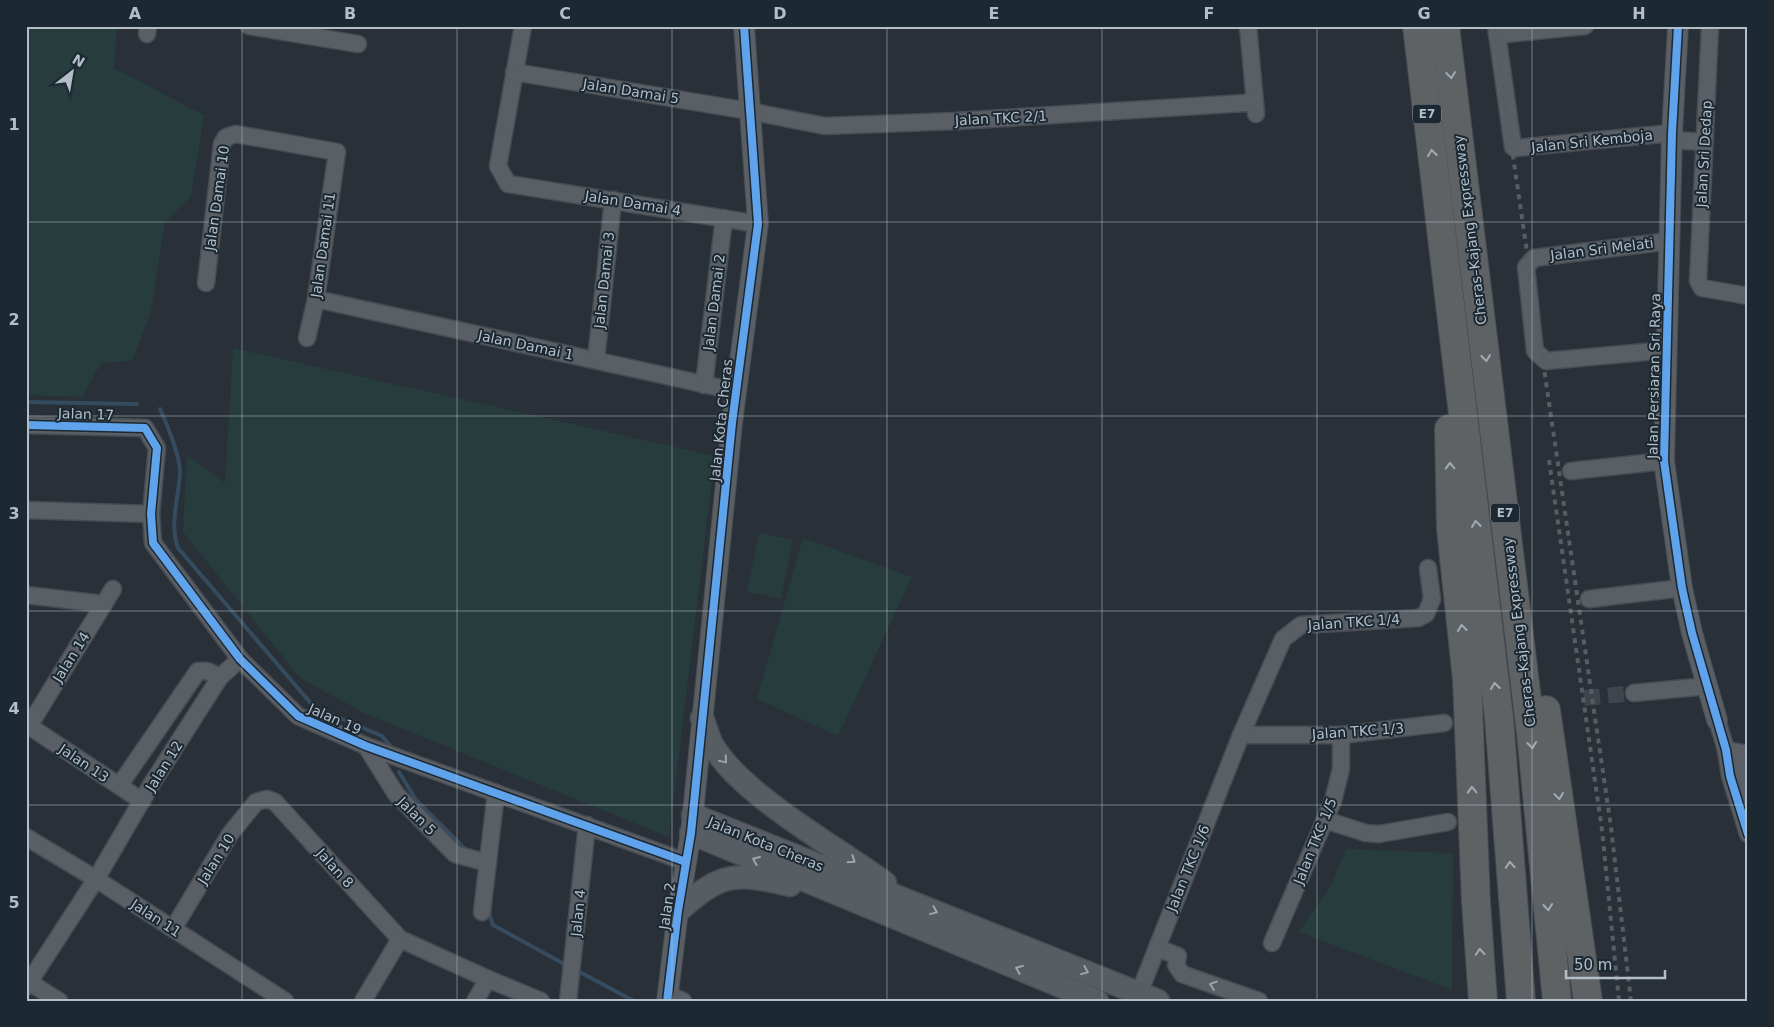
<svg xmlns="http://www.w3.org/2000/svg" width="1774" height="1027" font-family="'DejaVu Sans',sans-serif">
  <style>
    .green { fill: #263c3d }
    .lines { fill: none; stroke-linecap: round; stroke-linejoin: round }
    .stream { stroke: #354c60; stroke-width: 4 }
    .minor-tunnel { stroke: #3e454d; stroke-width: 16; stroke-dasharray: 16 8; stroke-linecap: butt }
    .minor-casing { stroke: #474c52; stroke-width: 19 }
    .tertiary-casing { stroke: #474c52; stroke-width: 22 }
    .secondary-casing { stroke: #474c52; stroke-width: 25 }
    .motorway-casing { stroke: #464c53; stroke-width: 30 }
    .minor { stroke: #595f65; stroke-width: 16 }
    .tertiary { stroke: #595f65; stroke-width: 20 }
    .secondary { stroke: #585d63; stroke-width: 22 }
    .motorway { stroke: #5e6265; stroke-width: 28 }
    .rail { stroke: #585d62; stroke-width: 4; stroke-dasharray: 5 5; stroke-linecap: butt }
    .cycleway-casing { stroke: #1c2832; stroke-width: 11 }
    .cycleway { stroke: #60a3ed; stroke-width: 8 }
    .oneway { stroke: #a2acb4 }
    .oneway2 { stroke: #9ca6af }
    .grid { fill: none; stroke: #b3bec8; stroke-width: 1; stroke-opacity: 0.55 }
    .labels { text-anchor: middle; stroke-width: 4; stroke-linejoin: round; paint-order: stroke }
    .shield { fill: #1c2832; stroke: #86919b; stroke-width: 1 }
    .shield-label { font-size: 12px; font-weight: bold; fill: #b3bec8 }
    .street-label { font-size: 14px; fill: #b3bec8; stroke: #1c2832 }
    .neatline { fill: none; stroke: #b3bec8; stroke-width: 2 }
    .grid-label { font-size: 16px; text-anchor: middle; font-weight: bold; fill: #b3bec8 }
  </style>
  <rect width="100%" height="100%" fill="#293037"/>
  <g class="green">
    <polygon points="26,26 117,26 114,68 204,115 191,196 165,222 151,311 132,361 101,363 82,397 26,395"/>
    <polygon points="233,348 715,456 669,837 366,714 300,678 183,532 187,455 225,483"/>
    <polygon points="759,533 793,540 781,599 747,592"/>
    <polygon points="803,538 912,577 838,736 757,699"/>
    <polygon points="1346,849 1453,853 1452,990 1299,932 1331,885"/>
  </g>
  <g class="lines">
    <g class="stream">
      <polyline points="26,402 137,404"/>
      <path d="M160,409C167,424 180,456 180,472C179,497 169,524 178,548L314,707L382,736L393,749"/>
      <polyline points="399,772 416,800 466,850"/>
      <polyline points="488,910 493,925 568,966"/>
      <polyline points="576,970 634,1001"/>
    </g>
    <polyline class="minor-tunnel" points="1584,698 1634,693"/>
    <g class="minor-casing">
      <g id="minor">
        <polyline points="249,26 358,44"/>
        <polyline points="523,26 498,166 508,184 758,224"/>
        <polyline points="1248,26 1256,114"/>
        <polyline points="1496,26 1513,147 1516,148 1672,133"/>
        <polyline points="1710,26 1698,281 1702,288 1748,296"/>
        <polyline points="147,34 148,26"/>
        <polyline points="1497,35 1585,26"/>
        <polyline points="514,72 749,111 825,126 956,121 1246,103 1253,99"/>
        <polyline points="1672,140 1704,142"/>
        <polyline points="206,283 222,144 226,137 236,134 337,152 316,299 307,338"/>
        <polyline points="316,299 735,391"/>
        <polyline points="1667,350 1546,361 1535,351 1526,267 1534,258 1670,241"/>
        <polyline points="596,360 613,200"/>
        <polyline points="704,385 724,218"/>
        <polyline points="26,425 145,428 157,448 151,514 153,543 240,659 298,716 366,746 686,862"/>
        <polyline points="1571,471 1664,461"/>
        <polyline points="26,510 151,514"/>
        <polyline points="26,595 104,604"/>
        <polyline points="1589,599 1682,588"/>
        <polyline points="1634,693 1707,686"/>
        <polyline points="1717,720 1726,750 1730,776 1748,834"/>
        <polyline points="26,724 142,801"/>
        <polyline points="29,726 113,589"/>
        <polyline points="1241,735 1341,735 1444,723"/>
        <polyline points="366,746 396,794 455,854 488,863"/>
        <polyline points="1726,750 1748,754"/>
        <polyline points="1728,752 1742,772 1748,793"/>
        <polyline points="119,786 198,671 207,671 220,677"/>
        <polyline points="1325,820 1366,833 1379,834 1448,822"/>
        <polyline points="26,837 96,879 285,1001"/>
        <polyline points="482,912 496,793"/>
        <polyline points="173,929 230,834 256,802 267,799 275,802 400,939 488,979 541,1001"/>
        <polyline points="1272,943 1333,801 1341,769 1341,735"/>
        <polyline points="1157,948 1178,956 1176,965 1182,974 1259,1001"/>
        <polyline points="29,982 59,1001"/>
        <polyline points="26,987 96,879 151,785 220,677 240,659"/>
        <polyline points="669,995 683,1001"/>
        <polyline points="363,1001 400,939"/>
        <polyline points="475,1001 488,979"/>
        <polyline points="568,1001 587,825"/>
        <polyline points="1136,1001 1241,735 1283,639 1301,625 1418,618 1426,614 1432,599 1428,568"/>
      </g>
    </g>
    <g class="tertiary-casing">
      <g id="tertiary">
        <polyline points="1678,26 1672,133 1664,461 1682,588 1692,633 1717,720"/>
        <polyline points="667,1001 678,911 691,833 732,423 758,224 744,26"/>
      </g>
    </g>
    <g class="secondary-casing">
      <g id="secondary">
        <path d="M702,718C706,727 708,738 713,746C743,796 836,847 885,883"/>
        <polyline points="693,815 1158,1001"/>
        <polyline points="691,833 1097,1001"/>
        <path d="M678,911C722,872 734,872 790,885"/>
      </g>
    </g>
    <g class="motorway-casing">
      <g id="motorway">
        <polyline points="1417,26 1499,718 1521,1001"/>
        <polyline points="1445,26 1531,733 1557,1001"/>
        <polyline points="1449,429 1451,529 1467,680 1476,902 1483,1001"/>
        <polyline points="1546,710 1588,1001"/>
      </g>
    </g>
    <use href="#minor" class="minor"/>
    <use href="#tertiary" class="tertiary"/>
    <use href="#secondary" class="secondary"/>
    <use href="#motorway" class="motorway"/>
    <g class="rail">
      <polyline points="1494,26 1611,827 1631,1001"/>
      <polyline points="1549,460 1602,830 1619,1001"/>
    </g>
    <g class="cycleway-casing">
      <g id="cycleway">
        <polyline points="1678,26 1672,133 1664,461 1682,588 1692,633 1726,750 1730,776 1748,834"/>
        <polyline points="26,425 145,428 157,448 151,514 153,543 240,659 298,716 366,746 686,862"/>
        <polyline points="667,1001 678,911 691,833 732,423 758,224 744,26"/>
      </g>
    </g>
    <use href="#cycleway" class="cycleway"/>
  </g>
  <defs><path id="oneway-chevron" d="M-2-3.5L2.5 0L-2 3.5" fill="none" stroke-width="1.6" stroke-linecap="round" stroke-linejoin="round" transform="scale(1.25)"/></defs>
  <g class="oneway">
    <use href="#oneway-chevron" transform="translate(1451 75) rotate(83)"/>
    <use href="#oneway-chevron" transform="translate(1432 153) rotate(-97)"/>
    <use href="#oneway-chevron" transform="translate(1486 358) rotate(83)"/>
    <use href="#oneway-chevron" transform="translate(1450 466) rotate(-92)"/>
    <use href="#oneway-chevron" transform="translate(1476 524) rotate(-97)"/>
    <use href="#oneway-chevron" transform="translate(1462 628) rotate(-96)"/>
    <use href="#oneway-chevron" transform="translate(1495 686) rotate(-97)"/>
    <use href="#oneway-chevron" transform="translate(1532 745) rotate(84)"/>
    <use href="#oneway-chevron" transform="translate(1472 790) rotate(-92)"/>
    <use href="#oneway-chevron" transform="translate(1559 796) rotate(82)"/>
    <use href="#oneway-chevron" transform="translate(1510 865) rotate(-94)"/>
    <use href="#oneway-chevron" transform="translate(1548 907) rotate(84)"/>
    <use href="#oneway-chevron" transform="translate(1480 952) rotate(-94)"/>
  </g>
  <g class="oneway2">
    <use href="#oneway-chevron" transform="translate(724 760) rotate(50)"/>
    <use href="#oneway-chevron" transform="translate(756 860) rotate(-157)"/>
    <use href="#oneway-chevron" transform="translate(852 860) rotate(34)"/>
    <use href="#oneway-chevron" transform="translate(934 911) rotate(22)"/>
    <use href="#oneway-chevron" transform="translate(1019 969) rotate(-158)"/>
    <use href="#oneway-chevron" transform="translate(1085 971) rotate(22)"/>
    <use href="#oneway-chevron" transform="translate(1213 985) rotate(-161)"/>
  </g>
  <path class="grid" d="M242,26V1001M457,26V1001M672,26V1001M887,26V1001M1102,26V1001M1317,26V1001M1532,26V1001M26,222H1748M26,416H1748M26,611H1748M26,805H1748"/>
  <g class="labels">
    <g class="shield">
      <rect x="1413" y="104.5" width="28" height="19" rx="4"/>
      <rect x="1491" y="503.5" width="28" height="19" rx="4"/>
    </g>
    <g class="shield-label">
      <text x="1427" y="118">E7</text>
      <text x="1505" y="517">E7</text>
    </g>
    <g class="street-label">
      <text transform="translate(631 91) rotate(9)" y="5">Jalan Damai 5</text>
      <text transform="translate(1001 118) rotate(-3)" y="5">Jalan TKC 2/1</text>
      <text transform="translate(1592 141) rotate(-6)" y="5">Jalan Sri Kemboja</text>
      <text transform="translate(1704 154) rotate(-87)" y="5">Jalan Sri Dedap</text>
      <text transform="translate(217 198) rotate(-82)" y="5">Jalan Damai 10</text>
      <text transform="translate(633 203) rotate(9)" y="5">Jalan Damai 4</text>
      <text transform="translate(1470 230) rotate(-97)" y="5">Cheras–Kajang Expressway</text>
      <text transform="translate(323 245) rotate(-82)" y="5">Jalan Damai 11</text>
      <text transform="translate(1602 249) rotate(-7)" y="5">Jalan Sri Melati</text>
      <text transform="translate(604 280) rotate(-84)" y="5">Jalan Damai 3</text>
      <text transform="translate(714 302) rotate(-83)" y="5">Jalan Damai 2</text>
      <text transform="translate(526 345) rotate(12)" y="5">Jalan Damai 1</text>
      <text transform="translate(1654 376) rotate(-89)" y="5">Jalan Persiaran Sri Raya</text>
      <text transform="translate(86 414) rotate(2)" y="5">Jalan 17</text>
      <text transform="translate(721 420) rotate(-84)" y="5">Jalan Kota Cheras</text>
      <text transform="translate(1354 622) rotate(-4)" y="5">Jalan TKC 1/4</text>
      <text transform="translate(1519 632) rotate(-97)" y="5">Cheras–Kajang Expressway</text>
      <text transform="translate(71 657) rotate(-58)" y="5">Jalan 14</text>
      <text transform="translate(335 719) rotate(24)" y="5">Jalan 19</text>
      <text transform="translate(1358 731) rotate(-4)" y="5">Jalan TKC 1/3</text>
      <text transform="translate(84 763) rotate(34)" y="5">Jalan 13</text>
      <text transform="translate(164 766) rotate(-58)" y="5">Jalan 12</text>
      <text transform="translate(417 816) rotate(45)" y="5">Jalan 5</text>
      <text transform="translate(1315 841) rotate(-68)" y="5">Jalan TKC 1/5</text>
      <text transform="translate(766 844) rotate(22)" y="5">Jalan Kota Cheras</text>
      <text transform="translate(216 859) rotate(-58)" y="5">Jalan 10</text>
      <text transform="translate(335 868) rotate(48)" y="5">Jalan 8</text>
      <text transform="translate(1188 868) rotate(-68)" y="5">Jalan TKC 1/6</text>
      <text transform="translate(667 906) rotate(-82)" y="5">Jalan 2</text>
      <text transform="translate(578 913) rotate(-84)" y="5">Jalan 4</text>
      <text transform="translate(156 918) rotate(33)" y="5">Jalan 11</text>
    </g>
  </g>
  <rect width="1774" height="1027" fill="none" stroke="#1c2832" stroke-width="55"/>
  <g transform="translate(72 72) rotate(31)" stroke="#1c2832" stroke-width="4" paint-order="stroke">
  <path d="M0-4L9 19L0 12L-9 19Z" fill="#b3bec8"/>
  <text y="-8" font-size="14" font-weight="bold" text-anchor="middle" fill="#b3bec8">N</text>
  </g>
  <path d="M1566 970v8h99v-8" fill="none" stroke="#b3bec8" stroke-width="2.5"/>
  <text x="1574" y="970" font-size="15" fill="#b3bec8" stroke="#1c2832" stroke-width="4" paint-order="stroke">50 m</text>
  <rect x="28" y="28" width="1718" height="972" class="neatline"/>
  <g class="grid-label">
    <text x="135" y="19">A</text>
    <text x="350" y="19">B</text>
    <text x="565" y="19">C</text>
    <text x="780" y="19">D</text>
    <text x="994" y="19">E</text>
    <text x="1209" y="19">F</text>
    <text x="1424" y="19">G</text>
    <text x="1639" y="19">H</text>
    <text x="14" y="130">1</text>
    <text x="14" y="325">2</text>
    <text x="14" y="519">3</text>
    <text x="14" y="714">4</text>
    <text x="14" y="908">5</text>
  </g>
</svg>
